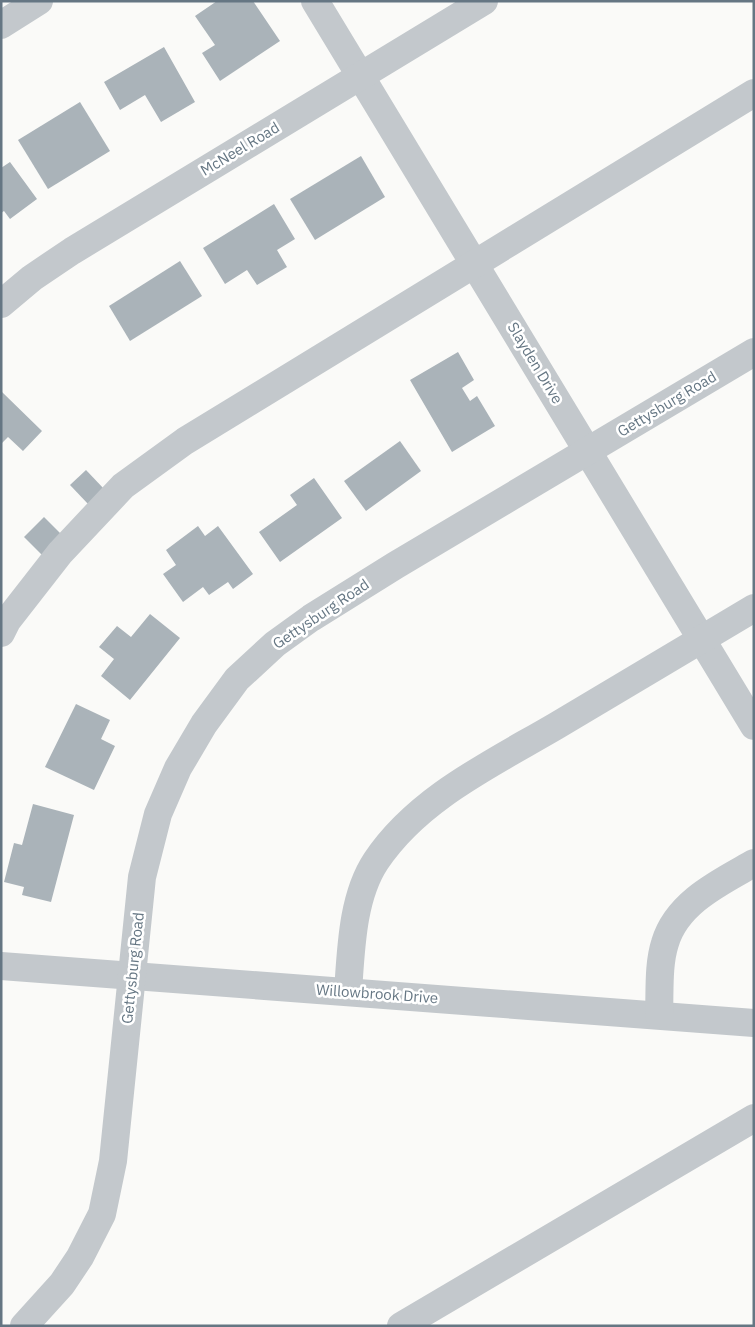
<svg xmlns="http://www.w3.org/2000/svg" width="755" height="1327" font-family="'IBM Plex Sans',sans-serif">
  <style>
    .building { fill: #aab3b9 }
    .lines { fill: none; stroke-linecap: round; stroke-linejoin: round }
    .minor { stroke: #c3c8cc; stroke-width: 28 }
    .labels { text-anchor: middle; stroke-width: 5; stroke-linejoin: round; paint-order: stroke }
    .street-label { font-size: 15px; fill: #657683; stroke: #fff }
  </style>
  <rect width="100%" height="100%" fill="#fafaf8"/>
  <g class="building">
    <polygon points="217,1 253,1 280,41 220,81 202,53 215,45 195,16"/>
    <polygon points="164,47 195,102 161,122 145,95 120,110 104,82"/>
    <polygon points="80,102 110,151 48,189 18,140"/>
    <polygon points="361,156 385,197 315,240 290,199"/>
    <polygon points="10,162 37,199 10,219 4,211 1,213 1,168"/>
    <polygon points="274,204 295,239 277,250 287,267 257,285 247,270 225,284 203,248"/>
    <polygon points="180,261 202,296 130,341 109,306"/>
    <polygon points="458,352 474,380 462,388 470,401 477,396 495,426 452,452 410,380"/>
    <polygon points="2,392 42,431 23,451 8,437 1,444"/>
    <polygon points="400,441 421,471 366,511 344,481"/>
    <polygon points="86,470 105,490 89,505 70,485"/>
    <polygon points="314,478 342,518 280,562 259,532 297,505 290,495"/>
    <polygon points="44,517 63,536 43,556 24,537"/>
    <polygon points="198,526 205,536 218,526 253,574 233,589 228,582 209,595 203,587 183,602 163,574 176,565 166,550"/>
    <polygon points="150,614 180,638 130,700 101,676 114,659 99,647 117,626 131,637"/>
    <polygon points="76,704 110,720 101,739 115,746 94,790 45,767"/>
    <polygon points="33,804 74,815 51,902 22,895 24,887 4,882 14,843 22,845"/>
  </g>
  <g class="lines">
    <g class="minor">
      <polyline points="315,1 754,726"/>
      <polyline points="1,25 39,1"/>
      <polyline points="1,304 32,278 72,251 484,1"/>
      <polyline points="1,633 7,621 60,553 123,486 185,441 754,93"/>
      <polyline points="1,966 754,1023"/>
      <path d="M348,992C351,950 352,897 376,861C418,798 493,763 556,726C622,687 688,648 754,608"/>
      <path d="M659,1015C660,991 658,965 665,943C677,902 721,882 754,863"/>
      <polyline points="24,1326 62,1284 80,1257 102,1214 113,1161 142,877 158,814 178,768 204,724 237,679 275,644 311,618 396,565 754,352"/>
      <polyline points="401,1326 754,1118"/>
    </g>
  </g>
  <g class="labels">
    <g class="street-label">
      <text transform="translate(240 149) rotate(-31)" y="5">McNeel Road</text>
      <text transform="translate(535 363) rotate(59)" y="5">Slayden Drive</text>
      <text transform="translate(667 404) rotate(-31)" y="5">Gettysburg Road</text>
      <text transform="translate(321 614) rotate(-34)" y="5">Gettysburg Road</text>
      <text transform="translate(133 968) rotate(-84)" y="5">Gettysburg Road</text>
      <text transform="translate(377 994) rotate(4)" y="5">Willowbrook Drive</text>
    </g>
  </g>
  <rect width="755" height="1327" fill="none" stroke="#657683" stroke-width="5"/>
</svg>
